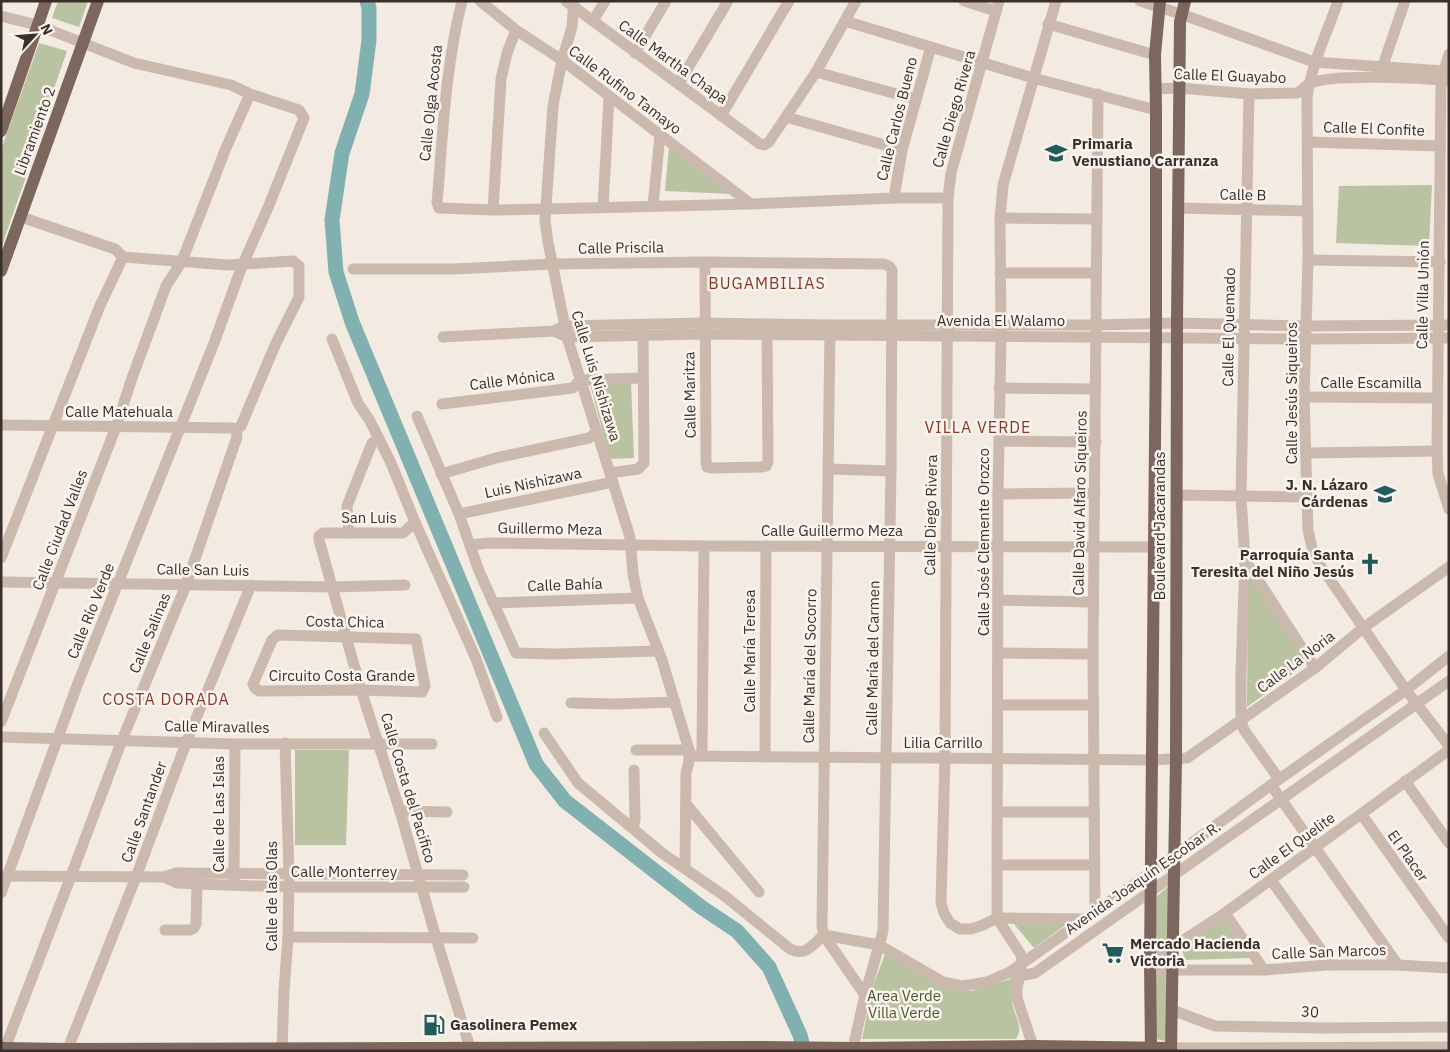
<svg xmlns="http://www.w3.org/2000/svg" width="1450" height="1052" font-family="'IBM Plex Sans',sans-serif">
  <style>
    .green { fill: #b9c3a1 }
    .lines { fill: none; stroke-linecap: round; stroke-linejoin: round }
    .river { stroke: #80b0b0; stroke-width: 15 }
    .minor { stroke: #ccb9ad; stroke-width: 11 }
    .major { stroke: #7c665d; stroke-width: 12 }
    .labels { text-anchor: middle; stroke-width: 5; stroke-linejoin: round; paint-order: stroke }
    .street-label { font-size: 15px; fill: #3a2f2b; stroke: #fbf4ee }
    .poi-label { font-size: 15px; font-weight: bold; fill: #3a2f2b; stroke: #fbf4ee; text-anchor: start }
    .park-label { font-size: 15px; fill: #4c592f; stroke: #fbf4ee }
    .neighbourhood-label { font-size: 16px; letter-spacing: 1px; fill: #893725; stroke: #fbf4ee }
  </style>
  <rect width="100%" height="100%" fill="#f3eae1"/>
  <g class="green">
    <polygon points="58,1 88,1 79,27 52,18"/>
    <polygon points="39,43 67,51 40,129 32,160 1,248 1,150"/>
    <polygon points="669,147 731,194 665,191"/>
    <polygon points="1432,185 1429,246 1336,243 1339,186"/>
    <polygon points="631,382 634,458 610,459 590,384"/>
    <polygon points="1248,572 1307,663 1247,707"/>
    <polygon points="295,750 349,750 346,845 295,845"/>
    <polygon points="1169,886 1169,944 1155,954 1157,896"/>
    <polygon points="1079,915 1034,948 1008,917"/>
    <polygon points="1223,920 1250,958 1184,960 1182,947"/>
    <path d="M885,954L951,989L972,991L1014,978C1014,985 1011,994 1012,1001C1013,1015 1025,1026 1016,1039H862L872,989Z"/>
    <polygon points="1169,974 1166,1041 1155,1039 1156,977"/>
  </g>
  <g class="lines">
    <polyline class="river" points="367,1 369,8 369,40 362,94 342,153 332,220 336,272 352,322 536,764 565,801 701,907 737,931 769,967 800,1035 804,1051"/>
    <g class="minor">
      <path d="M462,1C445,69 443,133 437,203L439,208L493,210L546,209L751,204"/>
      <polyline points="480,1 516,30 562,60 751,204 895,198 948,198"/>
      <polyline points="566,1 760,144 764,145 769,142 816,72 856,1"/>
      <polyline points="574,1 572,27 562,60 553,106 545,221 548,242 567,337 630,537 633,574 638,598 662,660 689,750 689,761 686,773 685,868"/>
      <polyline points="964,1 996,11"/>
      <polyline points="999,1 951,173 948,198 945,757 941,903 944,913 950,923 960,929 971,929 983,925 997,918 1085,919"/>
      <polyline points="1140,1 1181,14 1314,62 1443,71"/>
      <path d="M1338,1C1327,34 1311,64 1307,99L1308,260L1304,397L1308,530L1312,548L1320,565L1406,690L1449,746"/>
      <polyline points="1,16 37,25 134,63 231,85 250,94 299,110 304,118 267,210 242,266 214,343 78,683 1,893"/>
      <polyline points="593,21 605,1"/>
      <polyline points="845,21 1033,78 1156,110"/>
      <polyline points="1048,24 1155,55"/>
      <polyline points="635,53 666,1"/>
      <polyline points="1449,54 1441,80 1437,451 1438,474 1449,509"/>
      <polyline points="816,72 915,99"/>
      <polyline points="1380,74 1405,1"/>
      <polyline points="679,83 728,1"/>
      <path d="M1155,89L1180,88L1249,94L1297,93C1303,91 1305,86 1309,84C1328,73 1425,78 1449,81"/>
      <polyline points="1249,94 1241,497 1245,560 1241,673 1241,721 1244,730 1279,779"/>
      <polyline points="721,116 789,1"/>
      <polyline points="786,117 902,150"/>
      <polyline points="1308,142 1440,146"/>
      <polyline points="895,198 895,192 902,150 931,47"/>
      <polyline points="653,206 660,135"/>
      <polyline points="603,208 609,97"/>
      <polyline points="1178,208 1308,211"/>
      <polyline points="493,210 501,79 507,53 516,30"/>
      <polyline points="21,217 115,249 123,257 228,265 293,261 299,266 299,297 276,343 241,426 236,430"/>
      <polyline points="1000,218 1097,219"/>
      <polyline points="1308,260 1440,262"/>
      <polyline points="705,262 706,462 707,467 711,468 761,467 766,466 768,462 767,329"/>
      <polyline points="353,269 454,269 552,264 705,262 884,264 889,266 892,270 891,471 883,931 865,995 853,1048"/>
      <polyline points="1000,273 1096,273"/>
      <polyline points="830,329 822,927 824,935 829,943 865,995"/>
      <polyline points="554,331 567,337 704,334 1306,339 1449,338"/>
      <polyline points="443,337 554,331 564,326 704,323 830,325 1095,325 1177,323 1306,326 1449,325"/>
      <polyline points="332,339 358,403 370,421 391,463 415,522 476,659 497,717"/>
      <polyline points="999,388 1096,389"/>
      <polyline points="1304,397 1438,398"/>
      <polyline points="442,404 573,388 580,380 642,378"/>
      <polyline points="417,416 459,514 479,571 516,653 555,654 658,651"/>
      <polyline points="1,425 232,428 236,430"/>
      <polyline points="999,441 1096,442"/>
      <polyline points="1307,453 1437,451"/>
      <polyline points="829,469 891,471"/>
      <polyline points="610,473 638,469 644,463 643,330"/>
      <polyline points="441,474 496,458 589,438 596,433"/>
      <polyline points="998,494 1095,493"/>
      <polyline points="1176,495 1307,497"/>
      <polyline points="459,514 613,482"/>
      <polyline points="415,522 403,533 323,533 319,536 319,540 361,690 400,811 436,938 471,1051"/>
      <polyline points="349,533 347,506 372,443 379,439"/>
      <polyline points="470,545 489,543 704,546 1154,547"/>
      <polyline points="1,558 99,308 123,257"/>
      <polyline points="1245,560 1315,668"/>
      <polyline points="1,582 333,587 405,585"/>
      <polyline points="998,600 1093,602"/>
      <polyline points="493,603 638,598"/>
      <polygon points="278,635 416,639 425,686 422,692 361,690 259,691 255,688 253,684 272,640"/>
      <polyline points="998,653 1093,654"/>
      <polyline points="571,703 615,704 675,702"/>
      <polyline points="998,705 1093,705"/>
      <polyline points="1,722 116,427 132,378 166,286 182,261 226,148 250,94"/>
      <path d="M544,733L578,783L662,853L726,897L790,949C806,957 812,945 824,935L879,945L943,982L962,986L975,984L987,982L1010,972L1174,856L1271,785L1406,690L1449,656"/>
      <polyline points="1,737 235,744 432,744"/>
      <polyline points="636,750 689,750"/>
      <polyline points="689,756 1153,760 1187,758 1315,668 1363,628 1449,567"/>
      <polyline points="704,756 702,753 704,546"/>
      <polyline points="765,757 766,546"/>
      <polyline points="1405,781 1449,843"/>
      <polyline points="1271,785 1398,965"/>
      <polyline points="686,804 759,892"/>
      <polyline points="400,811 447,812"/>
      <polyline points="998,812 1093,812"/>
      <polyline points="1362,815 1449,938"/>
      <polyline points="633,828 635,820 634,770"/>
      <polyline points="997,865 1094,865"/>
      <polyline points="1,876 164,877 176,873 463,875"/>
      <polyline points="164,877 177,883 197,884 289,887 464,887"/>
      <polyline points="1271,880 1332,965"/>
      <polyline points="234,881 235,744"/>
      <polyline points="1095,912 1093,654 1098,94"/>
      <polyline points="1225,913 1264,970"/>
      <polyline points="165,930 190,930 194,928 196,924 197,884"/>
      <polyline points="288,937 473,938"/>
      <polyline points="1150,962 1225,913 1449,750"/>
      <polyline points="1150,973 1179,970 1264,970 1327,965 1398,965 1449,968"/>
      <polyline points="1014,974 1020,976 1035,973 1449,681"/>
      <polyline points="1172,1010 1215,1026 1323,1028 1449,1027"/>
      <polyline points="1033,1046 1017,998 1017,989 1022,963 1021,955 997,918 998,494 1001,336 1000,218 1003,185 1056,1"/>
      <polyline points="5,1048 71,876 122,740 186,585 237,437 236,430"/>
      <polyline points="1171,1048 1449,1047"/>
      <polyline points="282,1049 284,991 288,937 289,874 285,743"/>
      <polyline points="67,1051 136,877 186,743 251,585"/>
    </g>
    <g class="major">
      <polyline points="1,131 46,1"/>
      <polyline points="1,271 98,1"/>
      <polyline points="1,1048 67,1049 758,1047 853,1048 1033,1046 1171,1048"/>
      <polyline points="1151,1051 1150,962 1156,338 1156,110 1155,55 1160,1"/>
      <polyline points="1171,1051 1176,759 1177,323 1180,22 1185,1"/>
    </g>
  </g>
  <defs>
    <g id="school-bare" transform="scale(1.725)"><path d="M0-5L7-2L0 1L-7-2ZM-4 1L0 2.5L4 1V4Q0 6-4 4Z" fill="#215b5c" stroke="#fbf4ee" stroke-width="2.5" paint-order="stroke"/></g>
    <g id="church-bare" transform="scale(1.725)"><path d="M-1.2-6h2.4v3.5h3.3v2.4h-3.3V6h-2.4V-.1h-3.3v-2.4h3.3Z" fill="#215b5c" stroke="#fbf4ee" stroke-width="2.5" paint-order="stroke"/></g>
    <g id="supermarket-bare" transform="scale(1.725)"><path d="M-6-5.5h2.5l.6 2H6L4.5 2H-2.5L-4.4-4H-6ZM-1.5 3.2a1.3 1.3 0 1 0 .1 0ZM3 3.2a1.3 1.3 0 1 0 .1 0Z" fill="#215b5c" stroke="#fbf4ee" stroke-width="2.5" paint-order="stroke"/></g>
    <g id="fuel-bare" transform="scale(1.725)"><path d="M-5.5-6h7V0h2V4h1.3V-2.5L3-4.5l.8-.8L6-3V5H2.5V1h-1V6h-7ZM-4.2-4.7v3.2H.2V-4.7Z" fill="#215b5c" stroke="#fbf4ee" stroke-width="2.5" paint-order="stroke"/></g>
  </defs>
  <g fill-rule="evenodd">
    <use href="#school-bare" x="1056" y="153"/>
    <use href="#school-bare" x="1385" y="494"/>
    <use href="#church-bare" x="1370" y="564"/>
    <use href="#supermarket-bare" x="1113" y="953"/>
    <use href="#fuel-bare" x="434" y="1025"/>
  </g>
  <g class="labels">
    <g class="street-label">
      <text transform="translate(673 62) rotate(36)" y="5">Calle Martha Chapa</text>
      <text transform="translate(1230 76) rotate(2)" y="5">Calle El Guayabo</text>
      <text transform="translate(625 90) rotate(37)" y="5">Calle Rufino Tamayo</text>
      <text transform="translate(431 103) rotate(-84)" y="5">Calle Olga Acosta</text>
      <text transform="translate(954 109) rotate(-74)" y="5">Calle Diego Rivera</text>
      <text transform="translate(897 119) rotate(-76)" y="5">Calle Carlos Bueno</text>
      <text transform="translate(1374 129) rotate(2)" y="5">Calle El Confite</text>
      <text transform="translate(35 131) rotate(-70)" y="5">Libramiento 2</text>
      <text transform="translate(1243 195) rotate(1)" y="5">Calle B</text>
      <text transform="translate(621 248) rotate(-1)" y="5">Calle Priscila</text>
      <text transform="translate(1423 295) rotate(-89)" y="5">Calle Villa Unión</text>
      <text x="1001" y="326">Avenida El Walamo</text>
      <text transform="translate(1229 327) rotate(-89)" y="5">Calle El Quemado</text>
      <text transform="translate(596 376) rotate(73)" y="5">Calle Luis Nishizawa</text>
      <text transform="translate(512 380) rotate(-7)" y="5">Calle Mónica</text>
      <text x="1371" y="388">Calle Escamilla</text>
      <text transform="translate(1292 393) rotate(-90)" y="5">Calle Jesús Siqueiros</text>
      <text transform="translate(690 395) rotate(-91)" y="5">Calle Maritza</text>
      <text x="119" y="417">Calle Matehuala</text>
      <text transform="translate(533 483) rotate(-12)" y="5">Luis Nishizawa</text>
      <text transform="translate(1080 503) rotate(-89)" y="5">Calle David Alfaro Siqueiros</text>
      <text transform="translate(931 515) rotate(-89)" y="5">Calle Diego Rivera</text>
      <text x="369" y="523">San Luis</text>
      <text transform="translate(1160 526) rotate(-90)" y="5">Boulevard Jacarandas</text>
      <text transform="translate(550 529) rotate(1)" y="5">Guillermo Meza</text>
      <text transform="translate(60 530) rotate(-69)" y="5">Calle Ciudad Valles</text>
      <text x="832" y="536">Calle Guillermo Meza</text>
      <text transform="translate(984 542) rotate(-90)" y="5">Calle José Clemente Orozco</text>
      <text transform="translate(203 570) rotate(1)" y="5">Calle San Luis</text>
      <text transform="translate(565 585) rotate(-2)" y="5">Calle Bahía</text>
      <text transform="translate(91 611) rotate(-68)" y="5">Calle Río Verde</text>
      <text transform="translate(345 622) rotate(1)" y="5">Costa Chica</text>
      <text transform="translate(150 633) rotate(-68)" y="5">Calle Salinas</text>
      <text transform="translate(750 651) rotate(-90)" y="5">Calle María Teresa</text>
      <text transform="translate(873 658) rotate(-89)" y="5">Calle María del Carmen</text>
      <text transform="translate(1296 662) rotate(-37)" y="5">Calle La Noria</text>
      <text transform="translate(810 666) rotate(-89)" y="5">Calle María del Socorro</text>
      <text x="342" y="681">Circuito Costa Grande</text>
      <text transform="translate(217 727) rotate(1)" y="5">Calle Miravalles</text>
      <text x="943" y="748">Lilia Carrillo</text>
      <text transform="translate(408 788) rotate(73)" y="5">Calle Costa del Pacifico</text>
      <text transform="translate(144 812) rotate(-70)" y="5">Calle Santander</text>
      <text transform="translate(219 814) rotate(-90)" y="5">Calle de Las Islas</text>
      <text transform="translate(1292 846) rotate(-36)" y="5">Calle El Quelite</text>
      <text transform="translate(1408 856) rotate(55)" y="5">El Placer</text>
      <text x="344" y="877">Calle Monterrey</text>
      <text transform="translate(1143 878) rotate(-35)" y="5">Avenida Joaquín Escobar R.</text>
      <text transform="translate(272 896) rotate(-90)" y="5">Calle de las Olas</text>
      <text transform="translate(1329 952) rotate(-2)" y="5">Calle San Marcos</text>
      <text transform="translate(1310 1012) rotate(3)" y="5">30</text>
    </g>
    <g class="poi-label">
      <text x="1072" y="149">Primaria<tspan x="1072" dy="17">Venustiano Carranza</tspan></text>
      <text x="1368" y="490" text-anchor="end">J. N. Lázaro<tspan x="1368" dy="17">Cárdenas</tspan></text>
      <text x="1354" y="560" text-anchor="end">Parroquía Santa<tspan x="1354" dy="17">Teresita del Niño Jesús</tspan></text>
      <text x="1130" y="949">Mercado Hacienda<tspan x="1130" dy="17">Victoria</tspan></text>
      <text x="450" y="1030">Gasolinera Pemex</text>
    </g>
    <g class="park-label">
      <text x="904" y="1001">Area Verde<tspan x="904" dy="17">Villa Verde</tspan></text>
    </g>
    <g class="neighbourhood-label">
      <text x="767" y="289">BUGAMBILIAS</text>
      <text x="978" y="433">VILLA VERDE</text>
      <text x="166" y="705">COSTA DORADA</text>
    </g>
  </g>
  <rect width="1450" height="1052" fill="none" stroke="#3a2f2b" stroke-width="5"/>
  <g transform="translate(35 35) rotate(64)" stroke="#fbf4ee" stroke-width="4" paint-order="stroke">
  <path d="M0-4L9 19L0 12L-9 19Z" fill="#3a2f2b"/>
  <text y="-8" font-size="14" font-weight="bold" text-anchor="middle" fill="#3a2f2b">N</text>
  </g>
</svg>
